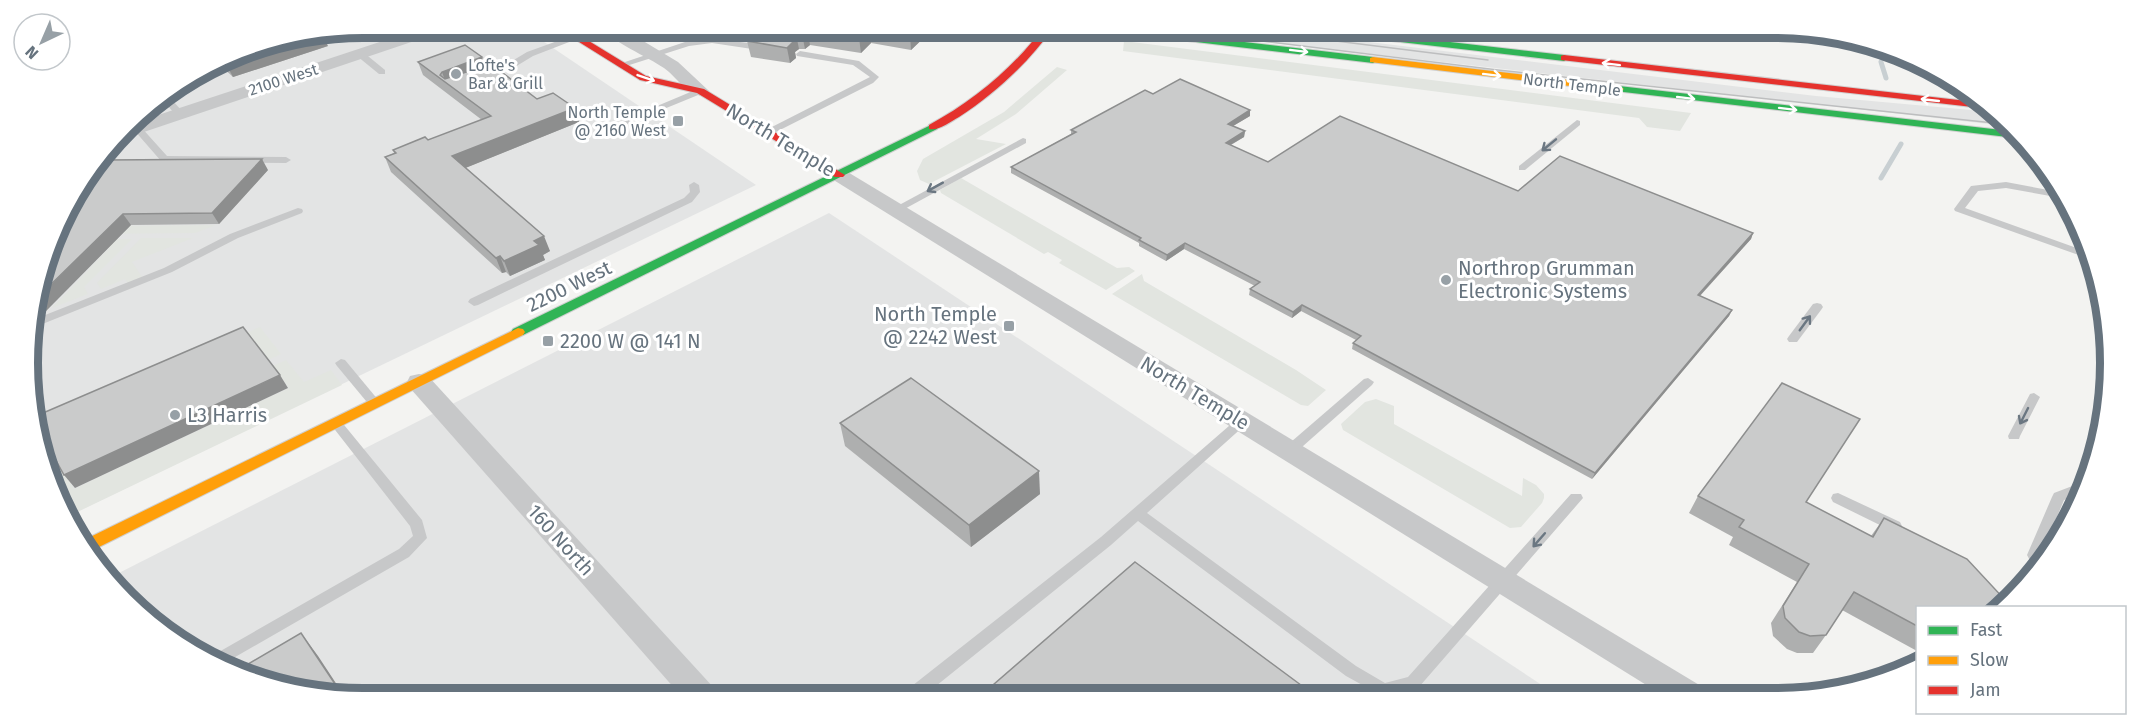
<svg xmlns="http://www.w3.org/2000/svg" width="2138" height="726" font-family="'Fira Sans',sans-serif">
  <style>
    .built { fill: #e3e4e4 }
    .green { fill: #e2e5e0 }
    .lines { fill: none; stroke-linecap: round; stroke-linejoin: round }
    .stream { stroke: #c8cfd2; stroke-width: 5 }
    .fast-casing { stroke: #cfcfcf; stroke-width: 2 }
    .slow-casing { stroke: #cfcfcf; stroke-width: 2 }
    .jam-casing { stroke: #cfcfcf; stroke-width: 2 }
    .lane { fill: #c7c8c9; fill-rule: evenodd }
    .street { fill: #c7c8c9; fill-rule: evenodd }
    .fast { fill: #30b455; fill-rule: evenodd }
    .slow { fill: #ff9f0a; fill-rule: evenodd }
    .jam { fill: #e5322d; fill-rule: evenodd }
    .tram { stroke: #bdbebf; stroke-width: 1.5 }
    .wall { fill: #aeafaf }
    .shaded-wall { fill: #8d8e8e }
    .building { fill: #cacbcb; stroke: #8d8e8e; stroke-width: 1.5 }
    .oneway { stroke: #fff }
    .oneway2 { stroke: #6b7782 }
    .poi-dot { fill: #97a0a6; stroke: #fff; stroke-width: 2 }
    .labels { text-anchor: middle; stroke-width: 6; stroke-linejoin: round; paint-order: stroke }
    .far-poi-label { font-size: 16px; fill: #66737e; stroke: #fff; text-anchor: start }
    .far-street-label { font-size: 16px; fill: #66737e; stroke: #fff }
    .street-label { font-size: 20px; fill: #66737e; stroke: #fff }
    .poi-label { font-size: 20px; fill: #66737e; stroke: #fff; text-anchor: start }
    .rim { fill: none; stroke: #66737e; stroke-width: 8 }
  </style>
  <rect width="100%" height="100%" fill="#f3f3f1"/>
  <g class="built">
    <polygon points="363,27 522,27 756,185 68,516 38,450 30,319 62,214 141,111 235,52"/>
    <polygon points="1134,27 1245,27 1816,96 1993,112 2006,126"/>
    <polygon points="829,213 1560,697 363,699 276,688 176,642 111,577"/>
  </g>
  <g class="green">
    <polygon points="1124,41 1691,113 1680,131 1647,127 1639,118 1123,51"/>
    <polygon points="1057,67 1067,70 1016,114 976,139 1006,144 929,184 920,180 917,171 923,159 1004,112"/>
    <polygon points="961,178 1117,268 1129,267 1135,271 1106,290 1059,263 1062,260 1048,252 1044,254 941,193 940,190"/>
    <polygon points="216,225 195,233 91,234 100,226"/>
    <polygon points="141,238 193,238 132,262 142,277 128,283 125,279 101,289 97,283"/>
    <polygon points="86,239 132,239 84,287 88,294 52,308 109,248"/>
    <polygon points="1142,274 1144,281 1296,370 1326,390 1308,406 1301,405 1112,294"/>
    <polygon points="260,327 281,354 268,360 206,350"/>
    <polygon points="286,360 304,382 331,370 342,385 69,516 46,466 57,460 74,489 289,388 273,366"/>
    <polygon points="1376,399 1394,406 1394,424 1522,496 1523,478 1536,485 1544,494 1544,498 1542,503 1521,527 1510,528 1343,430 1341,424 1365,402"/>
  </g>
  <g class="lines">
    <g class="stream">
      <polyline points="1881,62 1886,78"/>
      <polyline points="1881,178 1901,144"/>
    </g>
    <g class="fast-casing">
      <g id="fast">
        <polygon points="1089,27 1117,27 1373,57 1378,60 1373,63 1094,30"/>
        <polygon points="1291,27 1320,27 1564,55 1569,58 1564,61 1296,30"/>
        <polygon points="1619,86 2010,131 2016,138 1615,91 1615,87"/>
        <polygon points="933,124 938,127 937,129 523,335 513,335 511,332 513,329"/>
      </g>
    </g>
    <g class="slow-casing">
      <g id="slow">
        <polygon points="1373,57 1619,86 1624,89 1619,92 1370,62 1370,58"/>
        <polygon points="518,328 523,329 525,332 523,335 89,552 84,550 80,542"/>
      </g>
    </g>
    <g class="jam-casing">
      <g id="jam">
        <polygon points="555,27 566,27 646,76 704,89 845,175 843,177 835,177 697,93 640,80"/>
        <path d="M1044,27H1054C1028,63 996,93 959,117C950,122 939,131 929,129V125C975,100 1013,68 1044,27Z"/>
        <polygon points="1564,55 1985,103 1990,109 1561,60 1561,56"/>
      </g>
    </g>
    <g class="lane">
      <polygon points="596,27 608,27 533,56 510,70 487,78 483,75 504,66 527,52"/>
      <polygon points="712,39 759,44 763,47 759,50 712,43 689,46 620,68 616,65 685,42"/>
      <polygon points="800,51 859,61 879,77 873,83 772,134 766,134 766,130 870,77 853,65 797,56 796,54"/>
      <polygon points="357,52 363,52 385,70 385,74 379,74 357,56"/>
      <polygon points="700,88 704,91 703,93 615,129 609,129 607,127"/>
      <polygon points="168,98 171,99 183,112 183,116 177,116 165,103 165,99"/>
      <polygon points="1577,120 1580,121 1580,125 1525,170 1519,170 1519,166"/>
      <polygon points="137,125 140,126 167,156 286,157 291,160 286,163 164,162 161,161 134,130 134,126"/>
      <polygon points="1023,138 1026,139 1026,143 899,212 891,212 890,210"/>
      <polygon points="694,182 699,185 700,192 692,202 478,305 474,306 468,302 470,299 684,198 690,192 689,185"/>
      <polygon points="2006,182 2064,193 2067,199 2006,188 1978,191 1965,208 2085,251 2087,258 1955,211 1954,209 1971,186"/>
      <polygon points="298,208 302,209 303,211 302,213 238,238 172,272 30,329 30,321 164,268 230,234"/>
      <polygon points="1817,303 1821,304 1823,307 1821,310 1797,342 1789,342 1787,339 1789,336 1813,304"/>
      <polygon points="341,359 345,360 379,401 381,404 379,407 371,407 337,366 335,363"/>
      <polygon points="1368,378 1374,382 1372,385 1294,454 1284,454 1282,451 1284,448 1364,379"/>
      <polygon points="2034,393 2040,397 2020,436 2019,439 2009,439 2008,436 2030,394"/>
      <polygon points="1241,418 1245,419 1247,422 1245,425 1147,513 1356,666 1385,683 1408,677 1571,494 1581,494 1583,498 1419,687 1384,697 1346,676 1138,521 1111,545 921,698 901,698 903,693 1101,537 1237,419"/>
      <polygon points="336,419 340,420 422,520 427,538 409,557 223,664 210,657 399,549 413,536 410,526 332,426 330,423 332,420"/>
      <polygon points="2097,451 2099,452 2081,494 2064,500 2041,555 2043,559 2034,568 2027,555 2052,497 2054,493 2075,485 2090,453"/>
      <polygon points="1838,493 1900,522 1902,526 1900,530 1895,531 1890,530 1833,502 1831,498 1833,494"/>
    </g>
    <g class="street">
      <polygon points="425,27 449,27 447,30 132,136 121,137 131,124"/>
      <path d="M600,27H620L678,62L709,91L706,95C689,99 677,77 664,68C648,57 611,41 600,27Z"/>
      <polygon points="839,169 846,171 1701,686 1706,696 1664,696 832,179 829,175 832,171"/>
      <polygon points="419,374 428,376 714,688 719,698 683,698 410,388 407,382 410,376"/>
    </g>
    <use href="#fast" class="fast"/>
    <use href="#slow" class="slow"/>
    <use href="#jam" class="jam"/>
    <g class="tram">
      <polyline points="1149,27 1498,70 2003,124"/>
      <polyline points="1312,38 1488,60"/>
    </g>
  </g>
  <g class="wall">
    <polygon points="691,27 932,27 933,29 911,50 871,43 861,53 810,45 805,49 799,49 795,52 796,58 790,63 751,57 747,41 753,36"/>
    <polygon points="1683,27 1775,27 1795,30 1791,37"/>
    <polygon points="328,46 233,77 218,63 235,52"/>
    <polygon points="418,62 485,66 537,99 575,108 579,122 465,168 550,251 543,255 545,260 510,276 506,272 502,273 391,172 385,157 394,153 393,150 428,140 482,120 423,75"/>
    <polygon points="1250,116 1233,126 1245,131 1244,137 1231,145 1268,162 1518,191 1753,233 1751,239 1700,296 1732,310 1729,316 1592,479 1352,349 1353,343 1356,340 1301,311 1292,318 1249,295 1250,289 1255,286 1184,249 1166,261 1139,246 1139,243 1011,173 1011,167 1071,134 1071,130"/>
    <polygon points="268,170 219,224 131,225 46,311 32,312 62,214"/>
    <polygon points="840,423 1040,494 971,547 845,446"/>
    <polygon points="1698,496 1806,503 1871,536 1884,518 1917,608 1917,651 1842,610 1826,635 1813,653 1797,653 1787,649 1773,636 1771,623 1797,582 1729,545 1733,537 1689,513"/>
  </g>
  <g class="shaded-wall">
    <polygon points="918,27 932,27 933,29 911,50 910,35"/>
    <polygon points="870,28 871,43 861,53 859,38"/>
    <polygon points="807,29 810,45 805,49 802,34"/>
    <polygon points="796,34 799,49 795,52 796,58 790,63 787,48 792,37"/>
    <polygon points="323,36 328,46 233,77 227,66"/>
    <polygon points="482,57 487,70 446,83 442,72"/>
    <polygon points="575,108 579,122 458,171 452,156"/>
    <polygon points="1250,110 1250,116 1228,129 1228,124"/>
    <polygon points="1245,131 1244,137 1225,148 1226,143"/>
    <polygon points="262,159 268,170 219,224 212,213"/>
    <polygon points="123,214 131,225 46,311 37,299"/>
    <polygon points="1753,233 1751,239 1695,301 1698,295"/>
    <polygon points="544,236 550,251 543,255 545,260 510,276 504,261 534,241"/>
    <polygon points="1185,243 1184,249 1166,261 1167,255"/>
    <polygon points="500,256 506,272 502,273 496,258"/>
    <polygon points="1302,305 1301,311 1292,318 1293,312"/>
    <polygon points="1732,310 1729,316 1592,479 1595,473"/>
    <polygon points="280,375 288,388 75,488 64,475"/>
    <polygon points="1039,471 1040,494 971,547 969,525"/>
    <polygon points="301,633 318,656 345,697 343,696"/>
  </g>
  <g class="building">
    <polygon points="761,27 918,27 910,35 870,28 859,38 807,29 802,34 796,34 792,37 793,42 787,48 747,41 752,37 761,34 760,29"/>
    <polygon points="322,35 323,36 227,66 221,61 235,52"/>
    <polygon points="465,45 482,57 442,72 440,75 445,79 491,64 537,99 553,93 575,108 452,156 544,236 534,241 539,245 504,261 500,256 496,258 385,157 396,153 393,150 425,137 428,140 491,116 418,62"/>
    <polygon points="1180,79 1250,110 1228,124 1245,131 1226,143 1268,162 1340,116 1518,191 1560,156 1753,233 1698,295 1732,310 1595,473 1353,343 1361,336 1302,305 1293,312 1250,289 1260,282 1185,243 1167,255 1139,240 1141,238 1011,167 1076,132 1071,130 1145,90 1153,94"/>
    <polygon points="262,159 212,213 123,214 36,299 62,214 103,160"/>
    <polygon points="243,327 280,375 64,475 37,426 36,416"/>
    <polygon points="911,378 1039,471 969,525 840,423"/>
    <polygon points="1782,383 1860,419 1806,502 1873,537 1884,518 1967,559 2007,602 2003,608 1917,608 1917,626 1854,592 1826,635 1810,636 1799,632 1785,618 1783,606 1809,564 1739,527 1744,520 1698,496"/>
    <polygon points="1135,562 1309,691 1303,697 978,698"/>
    <polygon points="301,633 343,696 276,688 238,670"/>
  </g>
  <defs><path id="oneway-shaft" d="M-6 0H5M1.5-3L5.5 0L1.5 3" fill="none" stroke-width="1.6" stroke-linecap="round" stroke-linejoin="round" transform="scale(1.5)"/></defs>
  <g class="oneway">
    <use href="#oneway-shaft" transform="translate(1299 51) rotate(7)"/>
    <use href="#oneway-shaft" transform="translate(1611 64) rotate(-173)"/>
    <use href="#oneway-shaft" transform="translate(1492 75) rotate(7)"/>
    <use href="#oneway-shaft" transform="translate(646 78) rotate(19)"/>
    <use href="#oneway-shaft" transform="translate(1686 98) rotate(7)"/>
    <use href="#oneway-shaft" transform="translate(1930 100) rotate(-174)"/>
    <use href="#oneway-shaft" transform="translate(1788 109) rotate(7)"/>
  </g>
  <g class="oneway2">
    <use href="#oneway-shaft" transform="translate(1549 145) rotate(141)"/>
    <use href="#oneway-shaft" transform="translate(935 187) rotate(151)"/>
    <use href="#oneway-shaft" transform="translate(1805 323) rotate(-54)"/>
    <use href="#oneway-shaft" transform="translate(2024 416) rotate(117)"/>
    <use href="#oneway-shaft" transform="translate(1539 540) rotate(131)"/>
  </g>
  <g class="poi-dot">
    <circle cx="456" cy="74" r="6"/>
    <rect x="672" y="115" width="12" height="12" rx="3"/>
    <circle cx="1446" cy="280" r="6"/>
    <rect x="1003" y="320" width="12" height="12" rx="3"/>
    <rect x="542" y="335" width="12" height="12" rx="3"/>
    <circle cx="175" cy="415" r="6"/>
  </g>
  <g class="labels">
    <g class="far-poi-label">
      <text x="468" y="71">Lofte's<tspan x="468" dy="18">Bar &amp; Grill</tspan></text>
      <text x="666" y="118" text-anchor="end">North Temple<tspan x="666" dy="18">@ 2160 West</tspan></text>
    </g>
    <g class="far-street-label">
      <text transform="translate(283 79) rotate(-18)" y="6">2100 West</text>
      <text transform="translate(1572 84) rotate(7)" y="6">North Temple</text>
    </g>
    <g class="street-label">
      <text transform="translate(781 140) rotate(31)" y="7">North Temple</text>
      <text transform="translate(569 286) rotate(-26)" y="7">2200 West</text>
      <text transform="translate(1195 393) rotate(31)" y="7">North Temple</text>
      <text transform="translate(561 540) rotate(48)" y="7">160 North</text>
    </g>
    <g class="poi-label">
      <text x="1458" y="275">Northrop Grumman<tspan x="1458" dy="23">Electronic Systems</tspan></text>
      <text x="997" y="321" text-anchor="end">North Temple<tspan x="997" dy="23">@ 2242 West</tspan></text>
      <text x="560" y="348">2200 W @ 141 N</text>
      <text x="187" y="422">L3 Harris</text>
    </g>
  </g>
  <path d="M0 0H2138V726H0ZM363 38H1775A325 325 0 0 1 2100 363V363A325 325 0 0 1 1775 688H363A325 325 0 0 1 38 363V363A325 325 0 0 1 363 38Z" fill="#fff" fill-rule="evenodd"/>
  <path class="rim" d="M363 38H1775A325 325 0 0 1 2100 363V363A325 325 0 0 1 1775 688H363A325 325 0 0 1 38 363V363A325 325 0 0 1 363 38Z"/>
  <rect x="1916" y="606" width="210" height="108" fill="#ffffff" stroke="#c2c7cb" stroke-width="1.5"/>
  <rect x="1928" y="626" width="30" height="9" fill="#30b455" stroke="#c2c7cb" stroke-width="1.5"/>
  <text x="1970" y="636" font-size="18" fill="#66737e">Fast</text>
  <rect x="1928" y="656" width="30" height="9" fill="#ff9f0a" stroke="#c2c7cb" stroke-width="1.5"/>
  <text x="1970" y="666" font-size="18" fill="#66737e">Slow</text>
  <rect x="1928" y="686" width="30" height="9" fill="#e5322d" stroke="#c2c7cb" stroke-width="1.5"/>
  <text x="1970" y="696" font-size="18" fill="#66737e">Jam</text>
  <g transform="translate(42 42) rotate(224)"><circle r="28" fill="#ffffff" stroke="#c2c7cb" stroke-width="1.5"/>
  <path d="M0-4.5L10 22L0 15L-10 22Z" fill="#97a0a6"/>
  <text y="-9" font-size="16" font-weight="bold" text-anchor="middle" fill="#66737e">N</text>
  </g>
</svg>
